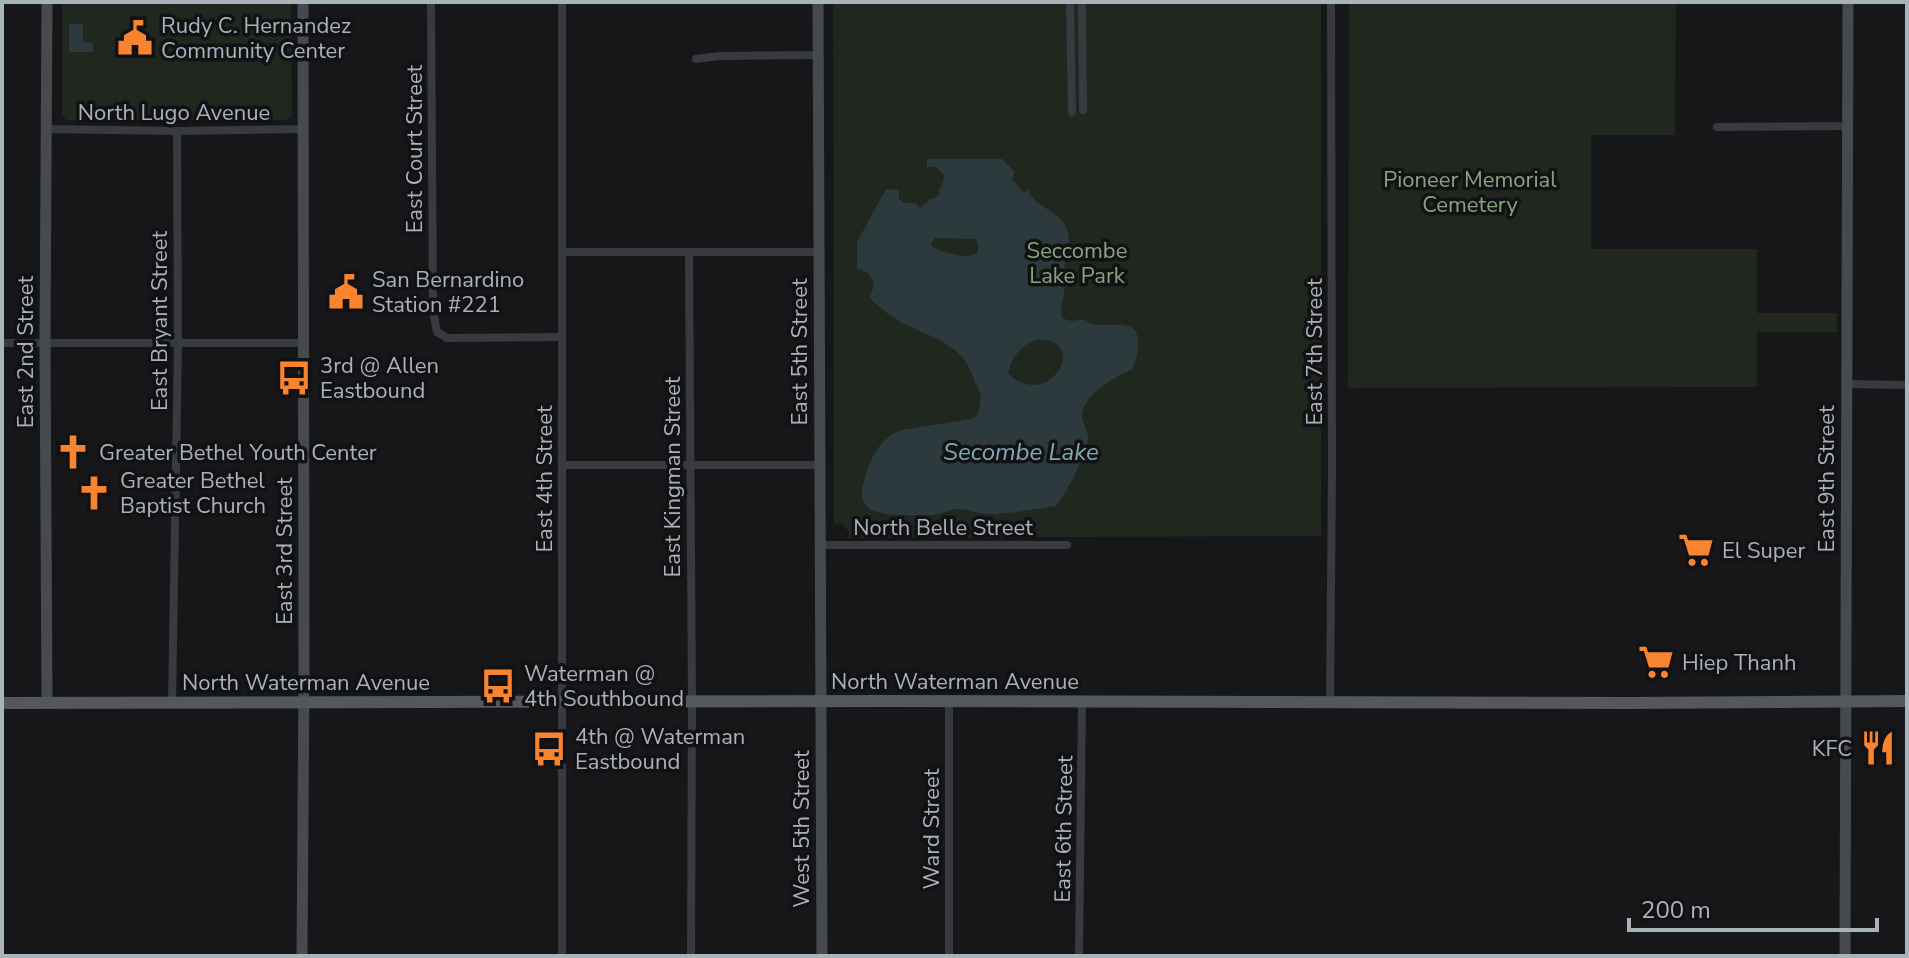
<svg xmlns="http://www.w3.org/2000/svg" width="1909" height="958" font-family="'Nunito Sans',sans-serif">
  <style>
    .green { fill: #1f271e }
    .water { fill: #2c3a3d; fill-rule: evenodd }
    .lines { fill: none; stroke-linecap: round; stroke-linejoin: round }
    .street { stroke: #373a3e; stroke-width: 8 }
    .secondary { stroke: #454a4e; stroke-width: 11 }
    .primary { stroke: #53585d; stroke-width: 12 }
    .labels { text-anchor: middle; stroke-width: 7; stroke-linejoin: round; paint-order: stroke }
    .poi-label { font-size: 22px; fill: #a8b2b9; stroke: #121214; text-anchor: start }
    .street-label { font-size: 22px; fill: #a8b2b9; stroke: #121214 }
    .park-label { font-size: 22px; fill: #86a57f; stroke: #121214 }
    .water-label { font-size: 24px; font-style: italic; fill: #7ea9b5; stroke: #121214 }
  </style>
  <rect width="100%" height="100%" fill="#171719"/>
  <g class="green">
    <polygon points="62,2 291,2 292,116 287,120 66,120 62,114"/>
    <polygon points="833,2 1321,2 1321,536 849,538 849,532 842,524 834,523"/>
    <polygon points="1349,2 1676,2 1675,135 1591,135 1591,249 1757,249 1757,313 1837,313 1837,332 1757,332 1757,387 1348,388"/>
  </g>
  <g class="water">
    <polygon points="69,24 83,24 83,42 93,43 93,52 69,52"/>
    <path d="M927,159H1002L1015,172L1012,179L1023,192H1025L1028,190C1035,208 1061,211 1067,229C1071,241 1067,250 1065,261C1064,271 1066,282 1064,293C1063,302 1060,308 1062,317C1070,323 1072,320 1081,320C1091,320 1083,322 1093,324C1111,328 1140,316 1138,345C1137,354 1137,361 1131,370C1114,377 1084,395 1082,414C1081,421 1088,429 1088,438C1088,451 1065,497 1056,506C1033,509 1010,514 988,514C977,514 967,508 957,509C949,510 941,514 933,515C923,516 912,515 902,515C869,514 853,508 867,471C874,452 881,439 901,430L971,419C983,413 978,405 981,395C974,383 972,367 961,356C948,342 928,335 911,327C895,320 881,310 869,297C878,285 872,271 857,269V242L886,189L899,190V199L904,203H916L919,207H922L930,199H934L940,192L938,190L942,186L944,175L936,167H927ZM935,238L975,239L978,243V252C966,261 947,252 933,248L931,244ZM1035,340C1093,336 1049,414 1008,373C1011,358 1020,346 1035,340Z"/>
  </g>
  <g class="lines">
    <g class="street">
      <polyline points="431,2 433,311 437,332 447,338 562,337"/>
      <polyline points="1070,2 1072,112"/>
      <polyline points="1082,2 1083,110"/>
      <polyline points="696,59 719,56 818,55"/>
      <polyline points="1717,127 1847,126"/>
      <polyline points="45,129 177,131 303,129"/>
      <polyline points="562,252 819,252"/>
      <polyline points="689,252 692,701 691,956"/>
      <polyline points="2,343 304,343"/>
      <polyline points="1847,384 1907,385"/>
      <polyline points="562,465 819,465"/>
      <polyline points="819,545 1067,545"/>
      <polyline points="1330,702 1332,471 1331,2"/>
      <polyline points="172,703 178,344 177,131"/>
      <polyline points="562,956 562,2"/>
      <polyline points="949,956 949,701"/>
      <polyline points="1079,956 1082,702"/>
    </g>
    <g class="secondary">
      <polyline points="818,2 822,956"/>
      <polyline points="47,702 45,343 47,2"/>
      <polyline points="302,956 304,677 303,2"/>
      <polyline points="1845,956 1848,2"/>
    </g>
    <polyline class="primary" points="2,703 887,701 1630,703 1907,701"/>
  </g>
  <defs>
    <g id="civic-bare" transform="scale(2.76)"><path d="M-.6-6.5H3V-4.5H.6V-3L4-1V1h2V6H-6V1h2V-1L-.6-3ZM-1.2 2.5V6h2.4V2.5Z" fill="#f9842f" stroke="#121214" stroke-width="2.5" paint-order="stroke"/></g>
    <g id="bus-bare" transform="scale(2.76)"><path d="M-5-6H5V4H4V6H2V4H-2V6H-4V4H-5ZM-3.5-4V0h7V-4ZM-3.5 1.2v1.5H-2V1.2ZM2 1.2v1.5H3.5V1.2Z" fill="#f9842f" stroke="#121214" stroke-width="2.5" paint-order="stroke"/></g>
    <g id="church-bare" transform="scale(2.76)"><path d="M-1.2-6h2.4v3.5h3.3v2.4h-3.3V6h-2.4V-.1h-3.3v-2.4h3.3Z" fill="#f9842f" stroke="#121214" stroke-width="2.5" paint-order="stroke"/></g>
    <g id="supermarket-bare" transform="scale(2.76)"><path d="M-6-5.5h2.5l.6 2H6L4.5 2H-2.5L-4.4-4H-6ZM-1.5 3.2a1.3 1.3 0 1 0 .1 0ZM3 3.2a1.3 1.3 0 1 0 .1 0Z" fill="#f9842f" stroke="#121214" stroke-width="2.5" paint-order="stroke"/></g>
    <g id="restaurant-bare" transform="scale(2.76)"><path d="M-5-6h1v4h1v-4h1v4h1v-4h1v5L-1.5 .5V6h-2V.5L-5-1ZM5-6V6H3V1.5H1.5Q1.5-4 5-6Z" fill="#f9842f" stroke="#121214" stroke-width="2.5" paint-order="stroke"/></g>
  </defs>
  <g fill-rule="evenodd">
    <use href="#civic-bare" x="135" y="38"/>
    <use href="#civic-bare" x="346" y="292"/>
    <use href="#bus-bare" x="294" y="378"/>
    <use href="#church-bare" x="73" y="452"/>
    <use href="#church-bare" x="94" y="493"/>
    <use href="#supermarket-bare" x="1696" y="550"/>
    <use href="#supermarket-bare" x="1656" y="662"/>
    <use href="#bus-bare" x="498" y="686"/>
    <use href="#restaurant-bare" x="1878" y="748"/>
    <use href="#bus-bare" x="549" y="749"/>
  </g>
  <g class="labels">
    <g class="poi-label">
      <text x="161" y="33">Rudy C. Hernandez<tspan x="161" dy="25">Community Center</tspan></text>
      <text x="372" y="287">San Bernardino<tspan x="372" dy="25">Station #221</tspan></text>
      <text x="320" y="373">3rd @ Allen<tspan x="320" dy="25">Eastbound</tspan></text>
      <text x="99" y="460">Greater Bethel Youth Center</text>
      <text x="120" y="488">Greater Bethel<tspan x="120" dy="25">Baptist Church</tspan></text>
      <text x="1722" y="558">El Super</text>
      <text x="1682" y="670">Hiep Thanh</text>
      <text x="524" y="681">Waterman @<tspan x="524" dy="25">4th Southbound</tspan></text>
      <text x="575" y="744">4th @ Waterman<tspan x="575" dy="25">Eastbound</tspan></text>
      <text x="1852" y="756" text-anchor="end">KFC</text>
    </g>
    <g class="street-label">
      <text x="174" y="120">North Lugo Avenue</text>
      <text transform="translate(414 149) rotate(-90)" y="8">East Court Street</text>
      <text transform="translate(159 321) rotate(-90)" y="8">East Bryant Street</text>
      <text transform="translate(25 352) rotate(-90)" y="8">East 2nd Street</text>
      <text transform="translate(799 352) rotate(-90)" y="8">East 5th Street</text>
      <text transform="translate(1314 352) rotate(-90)" y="8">East 7th Street</text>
      <text transform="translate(672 477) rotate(-90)" y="8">East Kingman Street</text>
      <text transform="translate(544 479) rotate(-90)" y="8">East 4th Street</text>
      <text transform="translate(1826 479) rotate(-90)" y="8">East 9th Street</text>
      <text x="943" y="535">North Belle Street</text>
      <text transform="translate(284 551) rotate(-90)" y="8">East 3rd Street</text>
      <text x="955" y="689">North Waterman Avenue</text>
      <text x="306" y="690">North Waterman Avenue</text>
      <text transform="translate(801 829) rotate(-90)" y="8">West 5th Street</text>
      <text transform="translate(931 829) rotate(-90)" y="8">Ward Street</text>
      <text transform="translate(1063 829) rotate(-89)" y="8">East 6th Street</text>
    </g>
    <g class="park-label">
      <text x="1470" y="187">Pioneer Memorial<tspan x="1470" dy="25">Cemetery</tspan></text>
      <text x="1077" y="258">Seccombe<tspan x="1077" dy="25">Lake Park</tspan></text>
    </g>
    <g class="water-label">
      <text x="1021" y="460">Secombe Lake</text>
    </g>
  </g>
  <rect width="1909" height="958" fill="none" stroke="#a8b2b9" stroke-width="8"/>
  <path d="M1629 918v12h248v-12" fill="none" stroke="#a8b2b9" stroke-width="4"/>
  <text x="1641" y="918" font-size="24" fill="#a8b2b9" stroke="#121214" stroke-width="6" paint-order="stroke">200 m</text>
</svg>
